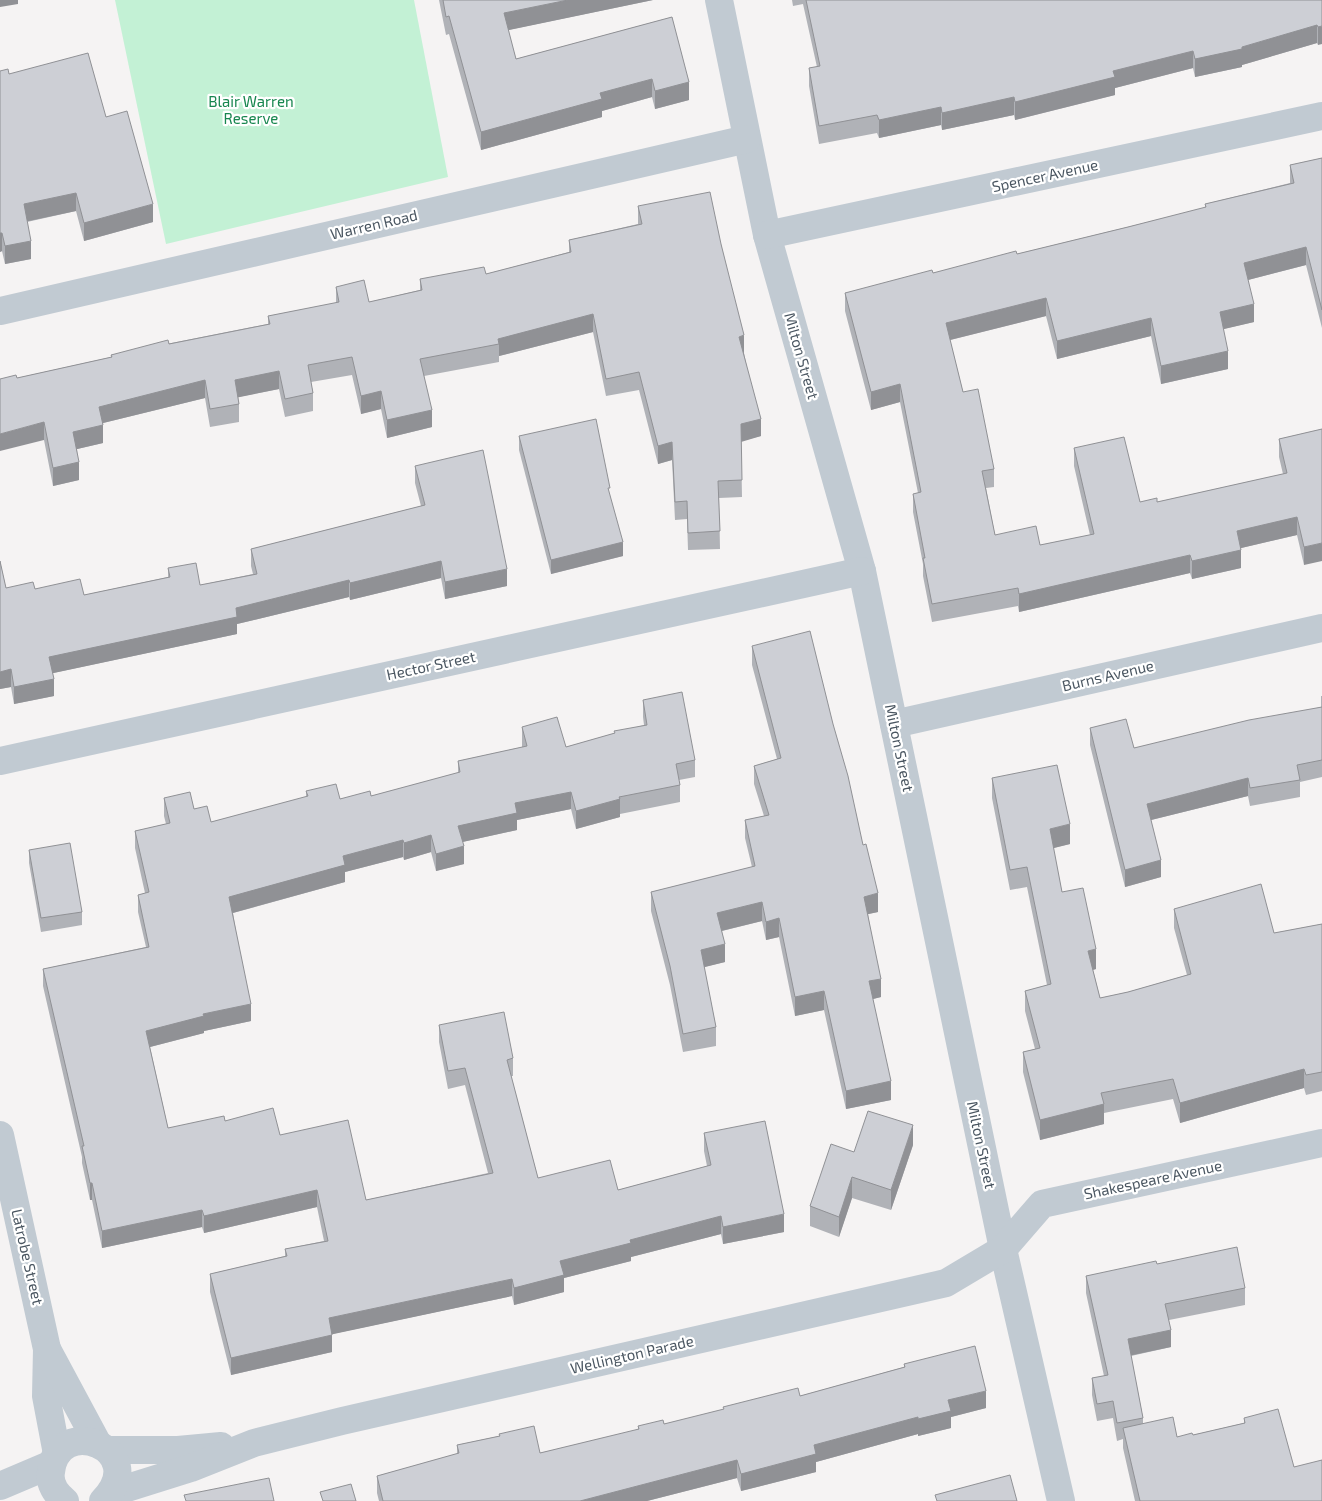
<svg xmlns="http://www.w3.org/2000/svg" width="1322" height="1501" font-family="'Exo 2',sans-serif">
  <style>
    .green { fill: #c3f1d5 }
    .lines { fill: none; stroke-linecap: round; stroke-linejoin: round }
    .minor { stroke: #c1cad2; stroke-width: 28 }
    .wall { fill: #b0b2b7 }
    .shaded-wall { fill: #909195 }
    .building { fill: #cdcfd5; stroke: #909195 }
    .labels { text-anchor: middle; stroke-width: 4.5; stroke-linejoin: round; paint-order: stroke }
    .park-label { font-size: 15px; fill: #17864f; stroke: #fff }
    .street-label { font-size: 15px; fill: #4a5661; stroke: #fff }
  </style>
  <rect width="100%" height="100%" fill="#f5f3f3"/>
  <polygon class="green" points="115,0 414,0 448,177 166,244"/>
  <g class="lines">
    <g class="minor">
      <polyline points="719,0 767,235 862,571 1003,1249 1061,1501"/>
      <polyline points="767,235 1322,116"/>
      <polyline points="0,311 747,139"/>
      <polyline points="894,724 1322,628"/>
      <polyline points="0,761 862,571"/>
      <polyline points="0,1135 47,1349 46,1396 57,1454"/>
      <polyline points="47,1349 98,1444"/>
      <polyline points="108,1450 178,1450 221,1446"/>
      <polyline points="0,1486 52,1464"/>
      <polyline points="111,1493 191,1468 254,1443 342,1421 946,1283 1003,1249 1042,1204 1322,1143"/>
      <path d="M65,1501C56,1494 49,1484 51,1472C57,1412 153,1449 103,1501"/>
    </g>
  </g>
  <g class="wall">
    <polygon points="439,0 653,0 508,30 516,59 672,17 689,100 655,109 652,97 602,111 602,117 481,150 449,34 446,35"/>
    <polygon points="792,0 1322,0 1318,45 1317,43 1242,65 1242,67 1195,77 1193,68 1115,88 1115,95 1015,120 1014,115 942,130 941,125 879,138 877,133 819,144 809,86 809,68 817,67 803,4 793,6"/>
    <polygon points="0,71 106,117 153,222 84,241 76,211 27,222 31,259 5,264 2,251 0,252"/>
    <polygon points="1322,158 1322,328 1306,265 1248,280 1254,322 1223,329 1228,369 1161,384 1151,336 1057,359 1046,316 950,340 963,392 994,469 994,487 986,488 995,535 1040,545 1090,535 1074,466 1074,448 1140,502 1157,502 1283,474 1279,457 1279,439 1322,429 1304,565 1297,535 1241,548 1241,568 1192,579 1190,573 1019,612 1018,606 932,622 923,576 923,564 913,512 913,494 918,493 900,402 871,410 845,311 845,293 1017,254 1205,208 1205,204 1290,183 1290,165"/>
    <polygon points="638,206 721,244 744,353 761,436 741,441 742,497 719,498 720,549 688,550 687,519 675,520 672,460 658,464 639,390 606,396 593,332 499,356 499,362 424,376 432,427 387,438 381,409 361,414 352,375 311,382 313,393 313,411 285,417 279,389 238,397 239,404 239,422 210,427 205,398 103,423 103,443 77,449 79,480 53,486 44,440 17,378 111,357 111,355 268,324 268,316 336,303 336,287 369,302 420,290 420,279 486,274 569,252 569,240 638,224"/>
    <polygon points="519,436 610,496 623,556 551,574 519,450"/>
    <polygon points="415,466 507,586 445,599 441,578 350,600 349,597 237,624 237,634 53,673 54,696 14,704 11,687 0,689 0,561 6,588 35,589 84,595 168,577 168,568 200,585 253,574 251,566 251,549 421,506 415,483"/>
    <polygon points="752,646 878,912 868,914 881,997 873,999 891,1100 846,1109 824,1010 795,1016 779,937 766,940 762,921 722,931 725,962 704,967 716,1027 716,1046 683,1052 670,985 651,911 651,892 752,867 745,838 745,820 764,816 754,784 754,766 777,759 752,665"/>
    <polygon points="1321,696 1322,696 1322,777 1300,782 1300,797 1250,806 1248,796 1151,820 1161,877 1125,887 1090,745 1090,728 1134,748 1321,707"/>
    <polygon points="643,700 695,760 695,777 679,780 680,785 680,802 620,814 620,817 576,829 571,809 517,820 517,830 462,842 464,864 436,871 431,852 404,860 403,857 345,872 345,882 233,913 251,1021 204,1031 204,1033 150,1047 168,1128 225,1121 280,1135 366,1200 488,1173 465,1085 448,1089 439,1042 439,1025 513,1058 513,1076 511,1076 538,1178 618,1190 707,1166 704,1151 704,1133 784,1232 723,1244 721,1234 631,1257 631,1261 564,1278 564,1292 514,1305 512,1296 332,1334 332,1352 231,1375 210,1292 210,1274 285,1256 285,1249 324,1241 317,1207 204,1233 202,1227 102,1248 92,1200 90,1200 82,1163 82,1157 43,986 43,969 146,947 138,912 138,895 145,893 135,848 135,831 166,824 164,816 164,798 194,809 211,822 306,797 306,791 340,799 371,796 458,773 458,761 522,747 522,727 566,747 644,725 643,717"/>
    <polygon points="992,778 1070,844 1053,848 1062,892 1096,969 1093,970 1100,998 1128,992 1187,975 1174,928 1174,909 1274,933 1322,924 1322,1091 1306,1095 1304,1088 1180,1123 1173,1099 1104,1113 1104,1124 1040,1140 1023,1072 1023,1052 1035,1049 1025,1011 1025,991 1047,985 1027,887 1010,890 992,798"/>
    <polygon points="29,850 82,912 82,925 41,932 29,863"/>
    <polygon points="913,1145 891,1210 852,1198 839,1237 810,1226 810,1206 854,1152"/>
    <polygon points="1157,1264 1245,1288 1245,1305 1169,1320 1171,1347 1131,1356 1143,1418 1143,1424 1177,1437 1193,1435 1244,1423 1244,1418 1294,1467 1322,1501 1135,1501 1123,1448 1123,1439 1117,1441 1113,1418 1097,1421 1092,1395 1092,1378 1104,1376 1086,1293 1086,1276"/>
    <polygon points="904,1364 986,1408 951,1417 951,1428 918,1436 918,1434 816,1462 816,1472 741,1491 737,1478 647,1501 379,1501 377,1493 377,1476 457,1454 457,1445 499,1436 499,1434 540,1453 638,1430 638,1426 664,1424 800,1396 904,1367"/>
  </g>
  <g class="shaded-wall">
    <polygon points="0,0 18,0 18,4 0,7"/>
    <polygon points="568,0 653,0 504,31 504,13"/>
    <polygon points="1317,25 1317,43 1242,65 1242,67 1195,77 1195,59 1242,47"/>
    <polygon points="1322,26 1322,44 1318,45 1318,27"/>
    <polygon points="1193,51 1193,68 1115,88 1115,95 1015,120 1015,102 1113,71"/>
    <polygon points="652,79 652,97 602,111 602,117 481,150 481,132 600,93"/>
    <polygon points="689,82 689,100 655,109 655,91"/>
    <polygon points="1014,97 1014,115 942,130 942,113"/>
    <polygon points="941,107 941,125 879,138 879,120"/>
    <polygon points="76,193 76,211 24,222 24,204"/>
    <polygon points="153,204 153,222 84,241 84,223"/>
    <polygon points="0,233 2,233 2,251 0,252"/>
    <polygon points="31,241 31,259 5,264 5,246"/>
    <polygon points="1306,247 1306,265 1244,281 1244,263"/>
    <polygon points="1046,298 1046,316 946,341 946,323"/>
    <polygon points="1254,304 1254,322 1220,330 1220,312"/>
    <polygon points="593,314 593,332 499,356 499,344 498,339"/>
    <polygon points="1151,318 1151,336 1057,359 1057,341"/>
    <polygon points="744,335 744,353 739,354 739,337"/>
    <polygon points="1228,351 1228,369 1161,384 1161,366"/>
    <polygon points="279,371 279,389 235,398 235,380"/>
    <polygon points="205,380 205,398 99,424 99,407"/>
    <polygon points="900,384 900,402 871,410 871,392"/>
    <polygon points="381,391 381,409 361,414 361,396"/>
    <polygon points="432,410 432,427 387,438 387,420"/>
    <polygon points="761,419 761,436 741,442 741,424"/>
    <polygon points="44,422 44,440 0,451 0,434"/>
    <polygon points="103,425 103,443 73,450 73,432"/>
    <polygon points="672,442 672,460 658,464 658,446"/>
    <polygon points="79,462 79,480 53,486 53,468"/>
    <polygon points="1297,517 1297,535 1237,549 1237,531"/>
    <polygon points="623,542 623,556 551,574 551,560"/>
    <polygon points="1322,543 1322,561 1304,565 1304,547"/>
    <polygon points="1241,550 1241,568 1192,579 1192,561"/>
    <polygon points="1190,555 1190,573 1019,612 1019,594"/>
    <polygon points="441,561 441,578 350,600 350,583"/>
    <polygon points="507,569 507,586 445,599 445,582"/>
    <polygon points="349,580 349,597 237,624 237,634 49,674 49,657 236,608"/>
    <polygon points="11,669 11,687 0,689 0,672"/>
    <polygon points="54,679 54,696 14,704 14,687"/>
    <polygon points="1248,778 1248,796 1147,821 1147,804"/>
    <polygon points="571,792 571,809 517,820 517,830 458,843 458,826 515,803"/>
    <polygon points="620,799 620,817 576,829 576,811"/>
    <polygon points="1070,824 1070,844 1050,849 1050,829"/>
    <polygon points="431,835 431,852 404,860 404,843"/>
    <polygon points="403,840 403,857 345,872 345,882 229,914 229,897 343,856"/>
    <polygon points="464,846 464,864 436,871 436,854"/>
    <polygon points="1161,860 1161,877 1125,887 1125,870"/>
    <polygon points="878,893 878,912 864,915 864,897"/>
    <polygon points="762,902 762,921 717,932 717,913"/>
    <polygon points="779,918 779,937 766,940 766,922"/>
    <polygon points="725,944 725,962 701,968 701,950"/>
    <polygon points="1096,949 1096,969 1088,971 1088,951"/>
    <polygon points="881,979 881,997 869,1000 869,981"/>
    <polygon points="824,991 824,1010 795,1016 795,997"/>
    <polygon points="251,1004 251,1021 204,1031 204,1033 146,1048 146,1031 203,1014"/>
    <polygon points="1304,1069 1304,1088 1180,1123 1180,1103"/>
    <polygon points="891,1081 891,1100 846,1109 846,1091"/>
    <polygon points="1104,1104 1104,1124 1040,1140 1040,1120"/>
    <polygon points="913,1125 913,1145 891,1210 891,1190"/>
    <polygon points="852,1177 852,1198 839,1237 839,1217"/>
    <rect x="90" y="1183" width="2" height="17"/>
    <polygon points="317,1190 317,1207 204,1233 204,1216"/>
    <polygon points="202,1210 202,1227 102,1248 102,1231"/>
    <polygon points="784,1214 784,1232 723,1244 723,1227"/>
    <polygon points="721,1216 721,1234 631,1257 631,1261 564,1278 564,1292 514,1305 514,1288 560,1261 630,1240"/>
    <polygon points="512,1279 512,1296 329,1335 329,1318"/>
    <polygon points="1171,1330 1171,1347 1128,1356 1128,1339"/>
    <polygon points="332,1335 332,1352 231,1375 231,1358"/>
    <polygon points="986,1391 986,1408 951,1417 951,1428 918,1436 918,1419 948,1400"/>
    <polygon points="918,1417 918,1434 816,1462 816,1472 741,1491 741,1474 814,1445"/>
    <polygon points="737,1460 737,1478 647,1501 580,1501"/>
  </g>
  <g class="building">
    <polygon points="443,0 568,0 504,13 516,59 672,17 689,82 655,91 652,79 600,93 602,99 481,132 449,16 446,17"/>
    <polygon points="806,0 1322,0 1322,26 1318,27 1317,25 1242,47 1242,49 1195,59 1193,51 1113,71 1115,77 1015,102 1014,97 942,113 941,107 879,120 877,115 819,126 809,68 820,66"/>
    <polygon points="88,53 106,117 127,111 153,204 84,223 76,193 24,204 31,241 5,246 2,233 0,233 0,71 8,69 9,74"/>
    <polygon points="1322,158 1322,310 1306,247 1244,263 1254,304 1220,312 1228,351 1161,366 1151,318 1057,341 1046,298 946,323 963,392 978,389 994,469 982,471 995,535 1036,526 1040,545 1094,534 1074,448 1124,437 1140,502 1157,498 1157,502 1287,473 1279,439 1322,429 1322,543 1304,547 1297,517 1237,531 1241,550 1192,561 1190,555 1019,594 1018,588 932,604 923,558 925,558 913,494 921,492 900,384 871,392 845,293 932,270 933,273 1016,251 1017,254 1128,227 1206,207 1205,204 1294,183 1290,165"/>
    <polygon points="710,192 721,244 744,335 739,337 761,419 741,424 742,480 718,481 720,531 688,533 687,501 675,502 672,442 658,446 639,372 606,379 593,314 498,339 499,344 420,359 432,410 387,420 381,391 361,396 352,357 308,365 313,393 285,399 279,371 235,380 239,404 210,409 205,380 99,407 103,425 73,432 79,462 53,468 44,422 0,434 0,379 16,375 17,378 112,357 111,355 168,340 169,344 270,324 268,316 339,302 336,287 364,280 369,302 422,290 420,279 484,267 486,274 571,252 569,240 642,224 638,206"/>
    <polygon points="596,419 610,488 608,488 623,542 551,560 519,436"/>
    <polygon points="483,450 507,569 445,582 441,561 350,583 349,580 236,608 237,617 49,657 54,679 14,687 11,669 0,672 0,561 6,588 33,582 35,589 80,579 84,595 170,577 168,568 196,563 200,585 257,574 251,549 425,505 415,466"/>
    <polygon points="810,631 833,724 848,776 863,845 866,844 878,893 864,897 881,979 869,981 891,1081 846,1091 824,991 795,997 779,918 766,922 762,902 717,913 725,944 701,950 716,1027 683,1034 670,966 651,892 755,866 745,820 769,815 754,766 781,758 752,646"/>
    <polygon points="682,692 695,760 676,764 680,785 619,797 620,799 576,811 571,792 515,803 517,813 458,826 464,846 436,854 431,835 404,843 403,840 343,856 345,865 229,897 251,1004 203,1014 204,1016 146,1031 168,1128 224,1116 225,1121 273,1108 280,1135 348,1120 366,1200 493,1173 465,1068 448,1071 439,1025 504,1012 513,1058 507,1060 538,1178 610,1160 618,1190 711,1165 704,1133 765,1121 784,1214 723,1227 721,1216 630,1240 631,1243 560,1261 564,1275 514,1288 512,1279 329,1318 332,1335 231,1358 210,1274 287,1256 285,1249 328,1241 317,1190 204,1216 202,1210 102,1231 92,1183 90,1183 82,1146 84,1146 43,969 149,947 138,895 149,892 135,831 170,823 164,798 190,792 194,809 207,806 211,822 308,796 306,791 336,784 340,799 370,791 371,796 460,772 458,761 527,746 522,727 557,717 566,747 615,733 614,731 647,725 643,700"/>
    <polygon points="1322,707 1322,760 1297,765 1300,780 1250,788 1248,778 1147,804 1161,860 1125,870 1090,728 1126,719 1134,748 1249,720"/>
    <polygon points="1057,765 1070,824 1050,829 1062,892 1083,888 1096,949 1088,951 1100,998 1128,992 1191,974 1174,909 1261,884 1274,933 1322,924 1322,1072 1306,1075 1304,1069 1180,1103 1173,1079 1101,1093 1104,1104 1040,1120 1023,1052 1040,1048 1025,991 1051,984 1027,867 1010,870 992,778"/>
    <polygon points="70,843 82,912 41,918 29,850"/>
    <polygon points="868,1111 913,1125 891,1190 852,1177 839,1217 810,1206 831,1144 854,1152"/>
    <polygon points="1237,1247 1245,1288 1165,1304 1171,1330 1128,1339 1143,1418 1117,1423 1113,1401 1097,1404 1092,1378 1108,1375 1086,1276 1156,1261 1157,1264"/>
    <polygon points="975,1346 986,1391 948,1400 951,1411 918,1419 918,1417 814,1445 816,1454 741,1474 737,1460 580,1501 383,1501 377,1476 459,1453 457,1445 500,1436 499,1434 534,1426 540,1453 639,1429 638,1426 663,1420 664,1424 724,1409 723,1407 798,1388 800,1396 905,1367 904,1364"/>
    <polygon points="1278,1409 1294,1467 1322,1460 1322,1501 1140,1501 1123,1428 1173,1417 1177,1437 1192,1433 1193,1435 1245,1423 1244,1418"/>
    <polygon points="1010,1475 1017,1501 937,1501 935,1495"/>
    <polygon points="269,1478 274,1501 186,1501 184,1495"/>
    <polygon points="351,1484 356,1501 323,1501 320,1492"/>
  </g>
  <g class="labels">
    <g class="park-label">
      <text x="251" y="107">Blair Warren<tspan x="251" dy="17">Reserve</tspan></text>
    </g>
    <g class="street-label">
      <text transform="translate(1045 176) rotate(-12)" y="5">Spencer Avenue</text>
      <text transform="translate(374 225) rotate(-13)" y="5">Warren Road</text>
      <text transform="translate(801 356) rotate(74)" y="5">Milton Street</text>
      <text transform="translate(431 666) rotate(-12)" y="5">Hector Street</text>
      <text transform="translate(1108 676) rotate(-13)" y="5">Burns Avenue</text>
      <text transform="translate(899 748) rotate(78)" y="5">Milton Street</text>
      <text transform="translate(981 1145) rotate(78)" y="5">Milton Street</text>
      <text transform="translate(1153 1180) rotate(-12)" y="5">Shakespeare Avenue</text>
      <text transform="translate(27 1257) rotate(77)" y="5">Latrobe Street</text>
      <text transform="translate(632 1355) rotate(-13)" y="5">Wellington Parade</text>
    </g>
  </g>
</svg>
